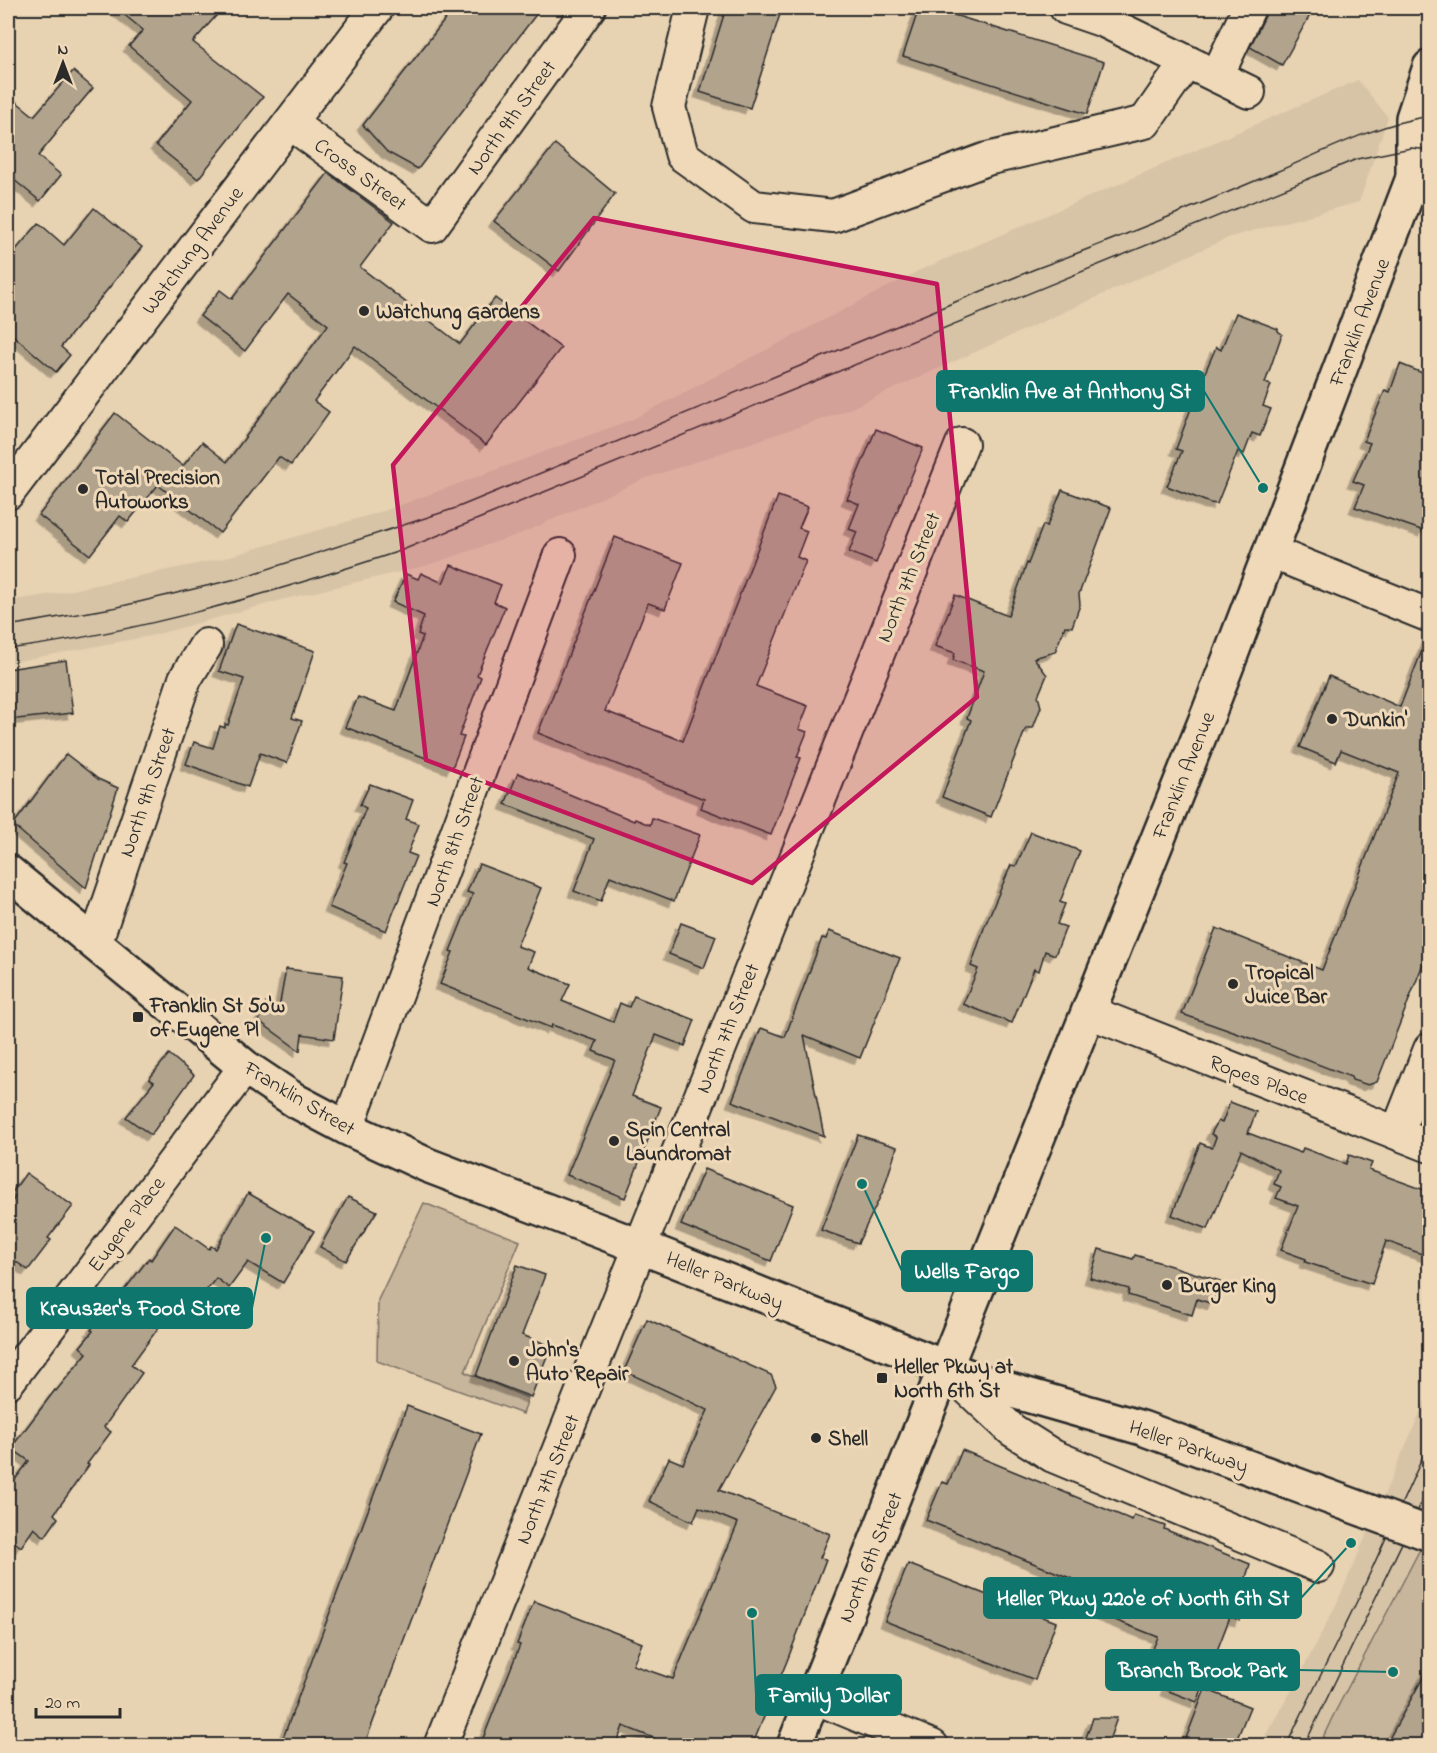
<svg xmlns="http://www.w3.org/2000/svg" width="1437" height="1753" font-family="'Indie Flower',sans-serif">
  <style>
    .built { fill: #d7c4a7 }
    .green { fill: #c8b69c; stroke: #7a7064; stroke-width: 1.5 }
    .building { fill: #b2a38d; stroke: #2b2b2b; stroke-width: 1.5; filter: url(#shadow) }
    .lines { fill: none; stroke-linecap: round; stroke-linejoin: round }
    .minor-casing { stroke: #2b2b2b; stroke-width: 36 }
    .tertiary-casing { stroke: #2b2b2b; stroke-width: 38 }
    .secondary-casing { stroke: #2b2b2b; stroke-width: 38 }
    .minor { stroke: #efd9b8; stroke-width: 32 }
    .tertiary { stroke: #efd9b8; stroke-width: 33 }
    .secondary { stroke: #efd9b8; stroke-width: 33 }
    .tram { stroke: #2b2b2b; stroke-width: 1.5 }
    .secondary-bridge-casing { stroke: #2b2b2b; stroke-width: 38; stroke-linecap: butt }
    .secondary-bridge { stroke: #efd9b8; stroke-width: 33 }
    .marked { fill: #c2185b; fill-opacity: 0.2; stroke: #c2185b; stroke-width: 4.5; stroke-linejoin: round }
    .poi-dot { fill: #2b2b2b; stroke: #efd9b8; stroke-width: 2 }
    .labels { text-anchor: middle; stroke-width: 6; stroke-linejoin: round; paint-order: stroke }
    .street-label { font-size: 21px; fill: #2b2b2b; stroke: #efd9b8 }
    .poi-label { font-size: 21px; font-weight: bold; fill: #2b2b2b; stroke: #efd9b8; text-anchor: start }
    .leader { fill: none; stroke: #0f766e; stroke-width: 2 }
    .callout-dot { fill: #0f766e; stroke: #efd9b8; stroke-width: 2 }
    .callout { fill: #0f766e; stroke: #0f766e; stroke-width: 2 }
    .callout-label { font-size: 22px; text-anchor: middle; font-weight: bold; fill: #fff }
  </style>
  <defs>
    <filter id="shadow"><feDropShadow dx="-5.5" dy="5.5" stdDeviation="0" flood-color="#0004"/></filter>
  </defs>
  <rect width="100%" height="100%" fill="#e7d2b2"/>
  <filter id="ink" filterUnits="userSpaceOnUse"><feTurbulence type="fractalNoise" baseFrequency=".0167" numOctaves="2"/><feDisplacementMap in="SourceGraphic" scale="12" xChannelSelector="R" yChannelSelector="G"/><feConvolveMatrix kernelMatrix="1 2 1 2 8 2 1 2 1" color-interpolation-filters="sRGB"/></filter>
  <g filter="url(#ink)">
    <g class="built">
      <polygon points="1358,80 1388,117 1359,202 1230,237 840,413 644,479 520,534 425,566 285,599 155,635 8,663 8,601 53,594 220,559 387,510 633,419 918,271"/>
      <polygon points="1429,1392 1429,1532 1332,1718 1319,1745 1259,1746 1292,1690 1336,1605"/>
    </g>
    <g class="green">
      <polygon points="424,1203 520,1241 465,1372 528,1398 523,1414 377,1361 378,1300"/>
      <polygon points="1429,1532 1429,1745 1319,1746 1332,1718"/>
    </g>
    <g class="building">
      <polygon points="116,8 223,8 193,42 263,97 198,179 156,145 192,100 129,46 143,30"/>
      <polygon points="454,8 541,8 418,169 387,152 363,125"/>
      <polygon points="726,8 782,8 750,108 700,92"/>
      <polygon points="919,8 932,8 1104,62 1087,114 903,56"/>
      <polygon points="1267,8 1314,8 1282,65 1250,47 1265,16"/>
      <polygon points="73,71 93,88 55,133 56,134 38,156 61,175 40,201 8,175 8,95 34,116"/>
      <polygon points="555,144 615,194 559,271 494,221"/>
      <polygon points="328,173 394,222 360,267 460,344 495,298 561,348 486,445 355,346 314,401 329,412 291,465 279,457 220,533 158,485 128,522 120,516 90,555 39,515 97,439 96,438 115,413 183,466 202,442 227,462 328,325 288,294 245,351 200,316 220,290 232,299"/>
      <polygon points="94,208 142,247 61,347 70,355 56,372 8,331 8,259 39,223 64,245"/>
      <polygon points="1236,313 1278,329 1278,331 1282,334 1265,383 1271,385 1263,406 1271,409 1260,436 1252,433 1244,454 1238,451 1217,504 1210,503 1167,486 1182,451 1176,449 1200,384 1216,347 1221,350"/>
      <polygon points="1400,364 1430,376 1430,529 1425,527 1424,531 1355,507 1364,485 1353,481 1370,443 1364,441 1385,390 1390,392"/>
      <polygon points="876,429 923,448 876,563 849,552 857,532 849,529 859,504 847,499"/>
      <polygon points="1062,490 1111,508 1079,594 1080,605 1072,627 1065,626 1055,652 1034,658 1047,675 1038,696 1041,707 1033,728 1026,728 991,817 942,797 971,720 967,718 984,671 953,660 955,653 935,646 955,595 1008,616 1027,563 1028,564 1043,525 1047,526"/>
      <polygon points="778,496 808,507 799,528 807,531 797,557 806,561 756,686 808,706 799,729 807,732 797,757 801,758 771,835 701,808 704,799 538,733 615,537 683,563 665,609 648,603 605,711 683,741"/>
      <polygon points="451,565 501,585 494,602 505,607 477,675 481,677 459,736 464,737 452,768 345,727 358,697 396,711 423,636 418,634 424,616 393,602 406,574 418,579 421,573 443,583"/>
      <polygon points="236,624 315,651 292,718 302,721 287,763 260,753 248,787 186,764 194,742 213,748 220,726 225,728 225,724 228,725 244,679 219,671"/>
      <polygon points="1428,635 1430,636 1430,946 1377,1082 1368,1085 1352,1080 1351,1077 1250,1038 1182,1014 1216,928 1322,970 1399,773 1341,750 1336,762 1300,747 1329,676 1400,707"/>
      <polygon points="66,660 73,713 8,720 8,669"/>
      <polygon points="66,754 98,779 118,788 86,888 13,825"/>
      <polygon points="518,773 634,821 635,819 650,825 652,818 700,835 674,901 610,876 601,901 574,891 594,839 505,804"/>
      <polygon points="370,784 413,800 406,819 419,824 408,853 416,856 386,931 329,907 347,863 344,862 366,808 360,805"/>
      <polygon points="1031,832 1080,851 1060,902 1065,904 1057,924 1066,927 1055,955 1045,951 1039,971 1034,969 1012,1023 963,1004 978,969 971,966 984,928 1011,865 1016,866"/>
      <polygon points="479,864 541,888 517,946 534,952 528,967 570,984 562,1001 613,1022 620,1003 629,1007 634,996 695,1020 685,1046 656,1035 632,1096 661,1107 625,1198 567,1175 615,1060 593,1051 597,1041 552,1025 551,1028 440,984 453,952 450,951 473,894 467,892"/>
      <polygon points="681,923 716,936 704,968 669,954"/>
      <polygon points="829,931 900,958 860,1058 804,1035 824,1136 732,1101 761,1028 785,1037 822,938 826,939"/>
      <polygon points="286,969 343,976 334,1039 302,1034 300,1051 259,1021 266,1003 279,1008"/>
      <polygon points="169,1054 194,1075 151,1135 126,1117 154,1082 149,1079"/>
      <polygon points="1230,1102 1256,1112 1248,1133 1301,1153 1303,1148 1346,1164 1349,1155 1372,1163 1369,1170 1430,1192 1430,1257 1386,1241 1372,1284 1305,1262 1306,1259 1281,1250 1298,1206 1276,1198 1281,1187 1274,1184 1279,1170 1241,1150 1208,1229 1172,1215 1200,1143 1212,1148 1216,1137 1211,1134 1218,1121 1222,1123"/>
      <polygon points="858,1135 897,1147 883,1191 858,1243 821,1230"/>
      <polygon points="704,1169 793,1205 771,1261 681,1225"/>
      <polygon points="26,1173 73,1206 48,1238 51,1240 28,1270 8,1256 8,1208 15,1197 11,1194"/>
      <polygon points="248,1193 314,1231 283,1283 248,1262 229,1288 216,1278 182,1321 170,1312 131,1365 142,1373 104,1427 111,1432 87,1464 89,1465 54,1514 58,1518 45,1537 34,1528 21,1547 8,1537 8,1489 29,1461 11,1448 55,1390 56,1391 87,1353 80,1347 93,1331 91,1330 106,1308 109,1310 149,1258 151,1260 175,1225 209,1249 211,1246 216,1249"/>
      <polygon points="348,1197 377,1211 346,1261 320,1247"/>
      <polygon points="1099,1249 1133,1259 1135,1255 1220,1281 1213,1304 1197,1299 1192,1315 1128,1295 1129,1289 1090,1278"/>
      <polygon points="517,1265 545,1275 522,1335 551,1346 531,1397 476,1376"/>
      <polygon points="647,1319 771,1375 776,1386 719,1490 830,1534 820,1558 826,1559 787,1661 752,1746 674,1746 623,1726 616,1746 480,1746 520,1645 517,1644 534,1601 642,1643 633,1665 673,1679 738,1523 699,1507 693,1522 649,1501 669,1458 683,1464 708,1410 624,1371"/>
      <polygon points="407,1406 481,1434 364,1746 280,1746"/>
      <polygon points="962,1450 1132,1520 1134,1515 1165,1526 1164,1529 1250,1564 1244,1584 1251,1587 1240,1620 1230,1617 1197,1702 1166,1690 1172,1674 1146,1665 1158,1637 1097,1613 1105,1592 926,1520 942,1482 948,1484"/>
      <polygon points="908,1564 1056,1622 1035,1680 885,1621"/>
      <polygon points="1430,1665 1430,1746 1385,1746"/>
      <polygon points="1205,1689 1250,1707 1234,1746 1183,1746"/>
      <polygon points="1093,1718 1117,1718 1107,1746 1083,1746"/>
    </g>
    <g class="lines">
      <g class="minor-casing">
        <g id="minor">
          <polyline points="693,8 669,107 682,155 754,207 833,216 987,159 1145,122 1186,63"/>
          <polyline points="1066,8 1104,21 1249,92"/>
          <polyline points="1217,76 1249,8"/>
          <polyline points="290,123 432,226 589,8"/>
          <polyline points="8,493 377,8"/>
          <polyline points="1271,552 1430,616"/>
          <polyline points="95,944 185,679 206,645"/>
          <polyline points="1089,1012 1430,1146"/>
          <polyline points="347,1128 560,555"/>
          <polyline points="1397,1133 1430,1049"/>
          <polyline points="946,1368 1012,1430 1053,1456 1318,1566"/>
          <polyline points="8,1382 245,1067"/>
          <polyline points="814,1697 932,1746"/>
          <polyline points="440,1746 962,444"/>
        </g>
      </g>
      <g class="tertiary-casing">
        <polyline id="tertiary" points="794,1746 945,1368"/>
      </g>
      <g class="secondary-casing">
        <g id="secondary">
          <polyline points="1413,178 1413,118 1430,67"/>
          <polyline points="8,872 245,1067 296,1101 347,1128 427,1165 639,1246 985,1383 1142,1428 1370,1512"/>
          <polyline points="945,1368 1209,712 1413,178 1430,152"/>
        </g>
      </g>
      <use href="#minor" class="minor"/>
      <use href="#tertiary" class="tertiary"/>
      <use href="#secondary" class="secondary"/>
      <g class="tram">
        <path d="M8,626L118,607L240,578L456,508L1035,269C1117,239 1196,206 1276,172C1325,151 1376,124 1430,116"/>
        <path d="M8,649C142,632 272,593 400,551L1357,159L1411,148L1430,150"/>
        <polyline points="1286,1746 1360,1595 1430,1441"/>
        <polyline points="1304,1746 1430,1485"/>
      </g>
      <g class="secondary-bridge-casing">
        <polyline id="secondary-bridge" points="1370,1512 1430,1534"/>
      </g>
      <use href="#secondary-bridge" class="secondary-bridge"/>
    </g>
  </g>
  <path class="marked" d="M594,218L937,284L977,697L752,883L426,760L393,465Z"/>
  <g class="poi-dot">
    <circle cx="364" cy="311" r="6"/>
    <circle cx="83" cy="489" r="6"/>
    <circle cx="1332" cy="719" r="6"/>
    <circle cx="1233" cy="984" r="6"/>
    <rect x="132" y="1011" width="12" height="12" rx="3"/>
    <circle cx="614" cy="1141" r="6"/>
    <circle cx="1167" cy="1285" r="6"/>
    <circle cx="514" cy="1361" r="6"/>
    <rect x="876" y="1372" width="12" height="12" rx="3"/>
    <circle cx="816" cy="1438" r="6"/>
  </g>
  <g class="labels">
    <g class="street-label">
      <text transform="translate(511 117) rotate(-54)" y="7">North 9th Street</text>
      <text transform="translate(361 174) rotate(36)" y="7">Cross Street</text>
      <text transform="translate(192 250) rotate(-53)" y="7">Watchung Avenue</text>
      <text transform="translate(1359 322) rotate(-69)" y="7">Franklin Avenue</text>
      <text transform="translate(908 577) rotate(-68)" y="7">North 7th Street</text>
      <text transform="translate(1183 775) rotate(-68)" y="7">Franklin Avenue</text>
      <text transform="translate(147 792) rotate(-71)" y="7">North 9th Street</text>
      <text transform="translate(454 841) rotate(-70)" y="7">North 8th Street</text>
      <text transform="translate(727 1028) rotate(-68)" y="7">North 7th Street</text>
      <text transform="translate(1259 1079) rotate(21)" y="7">Ropes Place</text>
      <text transform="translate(300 1098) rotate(31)" y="7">Franklin Street</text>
      <text transform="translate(126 1224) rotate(-53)" y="7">Eugene Place</text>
      <text transform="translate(725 1280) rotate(22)" y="7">Heller Parkway</text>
      <text transform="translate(1189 1446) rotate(19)" y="7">Heller Parkway</text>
      <text transform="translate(547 1479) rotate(-68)" y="7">North 7th Street</text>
      <text transform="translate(870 1557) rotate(-68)" y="7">North 6th Street</text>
    </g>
    <g class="poi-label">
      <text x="376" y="318">Watchung Gardens</text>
      <text x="95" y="484">Total Precision<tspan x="95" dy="24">Autoworks</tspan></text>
      <text x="1344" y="726">Dunkin'</text>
      <text x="1245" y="979">Tropical<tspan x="1245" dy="24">Juice Bar</tspan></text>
      <text x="150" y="1012">Franklin St 50'w<tspan x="150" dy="24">of Eugene Pl</tspan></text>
      <text x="626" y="1136">Spin Central<tspan x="626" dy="24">Laundromat</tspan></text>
      <text x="1179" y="1292">Burger King</text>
      <text x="526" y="1356">John's<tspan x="526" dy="24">Auto Repair</tspan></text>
      <text x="894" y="1373">Heller Pkwy at<tspan x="894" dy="24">North 6th St</tspan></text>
      <text x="828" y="1445">Shell</text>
    </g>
  </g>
  <path class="leader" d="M1263 488L1204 391M862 1184L902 1271M266 1238L252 1308M1351 1543L1301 1598M1393 1672L1299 1670M752 1613L756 1695"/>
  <g class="callout-dot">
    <circle cx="1263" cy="488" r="6"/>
    <circle cx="862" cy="1184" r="6"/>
    <circle cx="266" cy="1238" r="6"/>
    <circle cx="1351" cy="1543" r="6"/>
    <circle cx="1393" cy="1672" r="6"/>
    <circle cx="752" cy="1613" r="6"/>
  </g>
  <g class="callout">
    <rect x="937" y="371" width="267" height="40" rx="6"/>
    <rect x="902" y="1251" width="130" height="40" rx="6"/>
    <rect x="27" y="1288" width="225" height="40" rx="6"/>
    <rect x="984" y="1578" width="317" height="40" rx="6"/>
    <rect x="1106" y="1650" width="193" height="40" rx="6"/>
    <rect x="756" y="1675" width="145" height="40" rx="6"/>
  </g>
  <g class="callout-label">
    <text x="1070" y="398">Franklin Ave at Anthony St</text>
    <text x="967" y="1278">Wells Fargo</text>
    <text x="140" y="1315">Krauszer's Food Store</text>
    <text x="1143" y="1605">Heller Pkwy 220'e of North 6th St</text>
    <text x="1203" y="1677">Branch Brook Park</text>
    <text x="829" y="1702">Family Dollar</text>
  </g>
  <rect width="1437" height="1753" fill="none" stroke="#efd9b8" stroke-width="30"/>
  <rect x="15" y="15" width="1407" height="1723" fill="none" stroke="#2b2b2b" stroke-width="2" filter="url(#ink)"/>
  <g transform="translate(63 63)" stroke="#efd9b8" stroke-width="4.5" paint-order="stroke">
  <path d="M0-4.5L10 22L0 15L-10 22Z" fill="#2b2b2b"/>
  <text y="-9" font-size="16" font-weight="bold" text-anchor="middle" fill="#2b2b2b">N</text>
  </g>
  <path d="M36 1708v9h84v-9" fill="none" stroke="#2b2b2b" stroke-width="3"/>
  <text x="45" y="1708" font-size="18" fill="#2b2b2b" stroke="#efd9b8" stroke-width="4.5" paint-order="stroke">20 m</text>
</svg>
